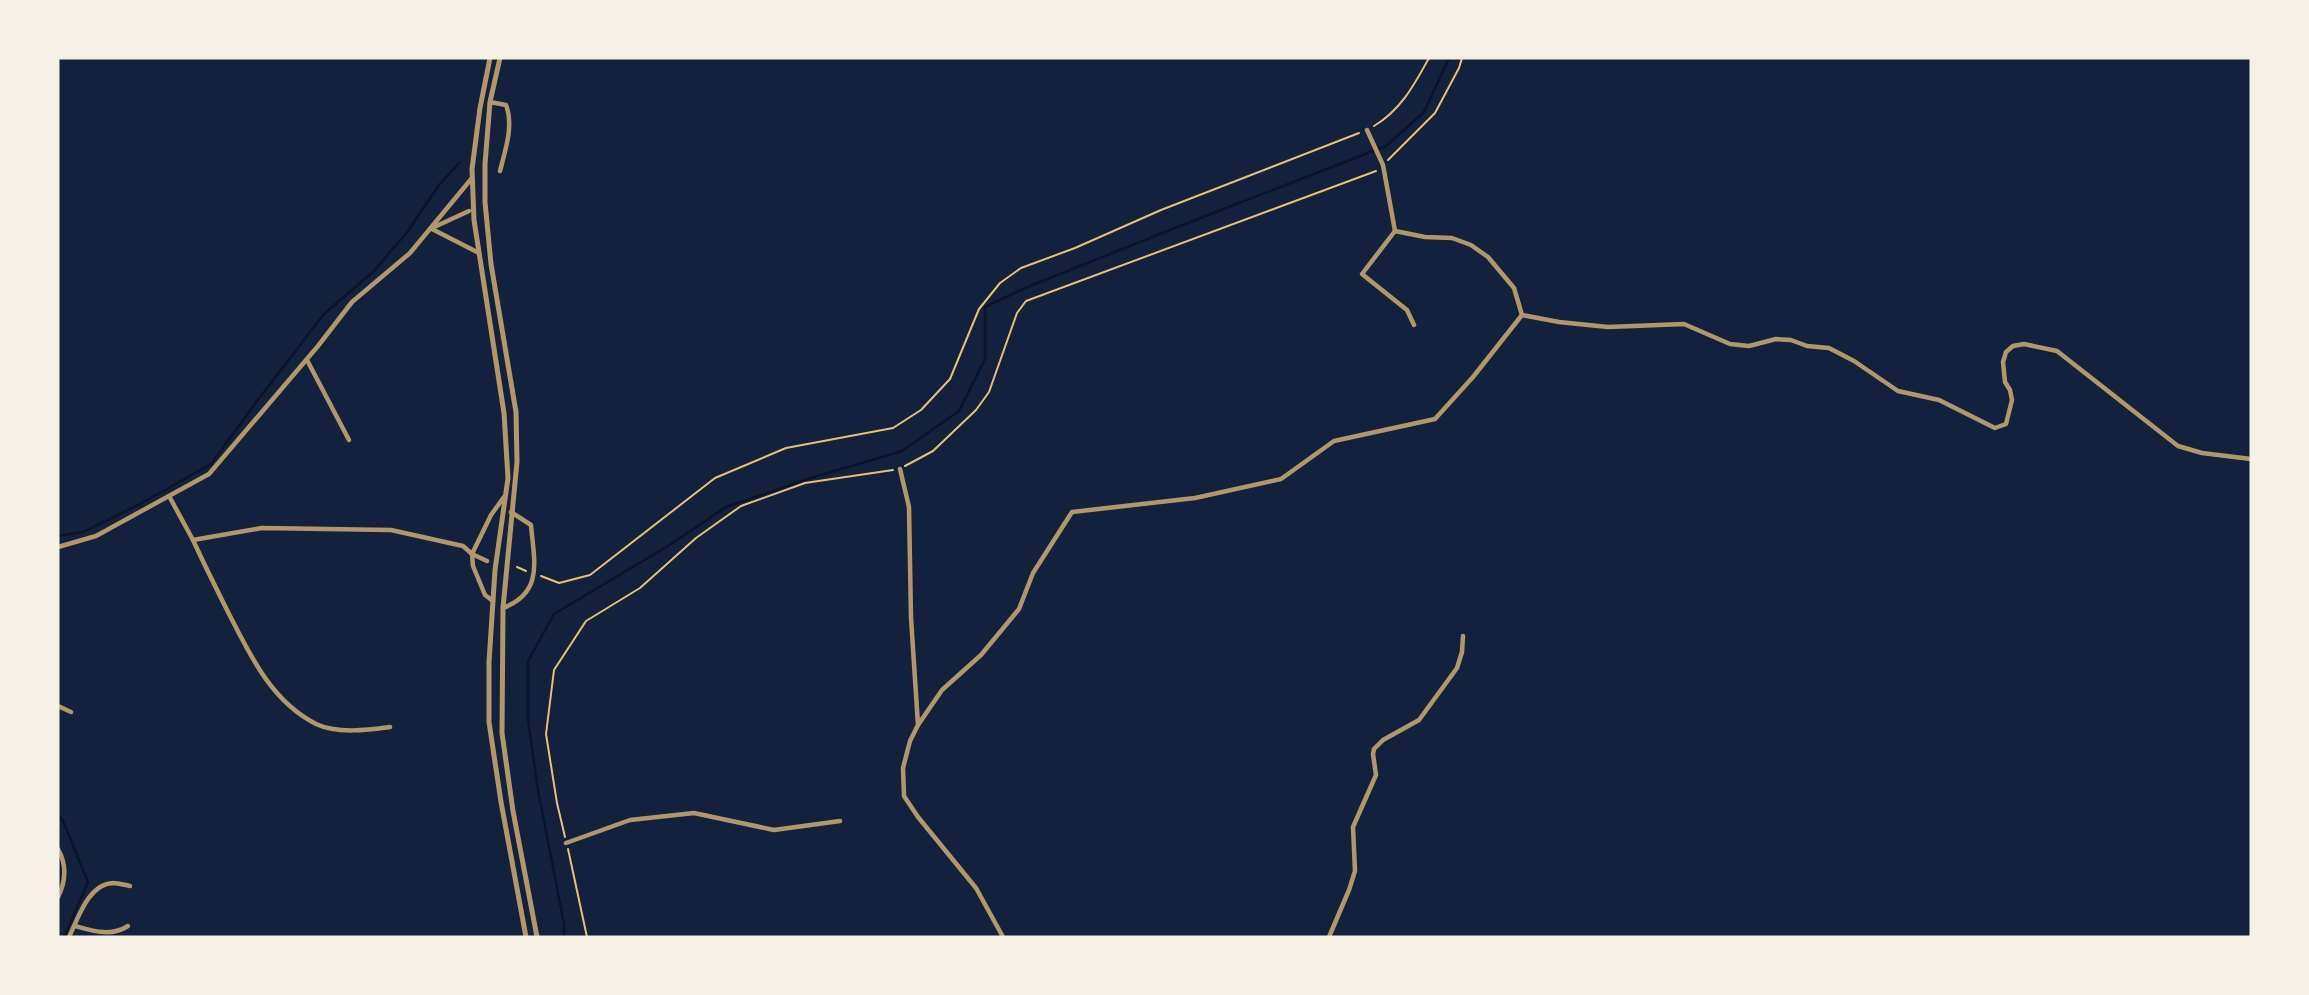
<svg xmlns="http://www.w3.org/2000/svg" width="2309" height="995" font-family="Lora,serif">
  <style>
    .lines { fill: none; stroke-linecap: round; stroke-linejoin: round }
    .stream { stroke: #0b132b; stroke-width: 2.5 }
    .path { stroke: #e5c07b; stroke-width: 2 }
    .minor { stroke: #b1986c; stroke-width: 4.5 }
    .tertiary { stroke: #b1986c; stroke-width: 5 }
  </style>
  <rect width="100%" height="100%" fill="#14213d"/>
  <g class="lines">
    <g class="stream">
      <polyline points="58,536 83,532 140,504 211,464 257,401 324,314 374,271 408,231 439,185 459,163"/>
      <polyline points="58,815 63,821 88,882 64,937"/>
      <polyline points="564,937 564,924 538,790 528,720 528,661 554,614 668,546 726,507 811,478 902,451 959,411 985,359 985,307 1025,288 1180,226 1386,146 1424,112 1449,58"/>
    </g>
    <g class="path">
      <path d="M1374,126C1401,110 1414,85 1429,58"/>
      <polyline points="1388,160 1435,113 1459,68 1462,58"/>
      <polyline points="905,466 933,451 976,410 989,392 1017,313 1026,301 1376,171"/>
      <polyline points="517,567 526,571"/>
      <polyline points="541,576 559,583 590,575 715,478 786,448 893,428 921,410 950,379 979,309 1000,283 1021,268 1075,248 1161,210 1359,133"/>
      <polyline points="565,837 557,803 546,734 554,670 586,621 640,588 696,538 741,506 805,483 893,470"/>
      <polyline points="568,849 587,937"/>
    </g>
    <g class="minor">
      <path d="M490,102L506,105C514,126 505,151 500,171"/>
      <polyline points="432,228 469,211"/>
      <polyline points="432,229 479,253"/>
      <polyline points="1395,231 1362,274 1407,310 1414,325"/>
      <polyline points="1522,315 1559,322 1608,327 1684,324 1730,344 1749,346 1776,339 1791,340 1807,346 1829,348 1854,361 1898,391 1939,400 1995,428 2006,424 2012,400 2010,390 2005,382 2003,362 2006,352 2013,346 2024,344 2057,351 2178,446 2202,453 2251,459"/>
      <polyline points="307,360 349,440"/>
      <polyline points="900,469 909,507 911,618 918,725"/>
      <polyline points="169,496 193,540 262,528 391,530 463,546 472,554 487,561"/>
      <path d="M193,540C204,564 216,588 228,612C250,655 271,701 316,724C337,734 368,730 390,727"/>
      <polyline points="58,547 96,536 209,474 318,346 352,302 410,253 472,178"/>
      <polyline points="493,601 485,595 473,566 472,554 491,515 504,497"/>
      <path d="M503,608C544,592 534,561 531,525L511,512"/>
      <polyline points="58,706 71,712"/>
      <polyline points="566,843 630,820 694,813 774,830 840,821"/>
      <path d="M58,849C67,865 66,881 58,897"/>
      <path d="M75,926C93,931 111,937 128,926"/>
      <path d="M69,937C78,919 88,884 113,883C118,883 125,885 130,886"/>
      <polyline points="1003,937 976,888 918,817 904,796 903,768 910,741 918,725 942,690 981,655 1019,609 1033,573 1072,512 1195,498 1281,479 1334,441 1435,419 1473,377 1522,315 1514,288 1488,257 1471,245 1452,238 1425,237 1395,231 1383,165 1367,130"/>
      <polyline points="1329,937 1349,890 1355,871 1353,827 1376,775 1373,754 1374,749 1383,740 1419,720 1457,668 1462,652 1463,636"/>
    </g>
    <g class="tertiary">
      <polyline points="490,58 480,108 472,169 474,220 504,413 508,478 495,570 489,662 489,722 501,802 526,937"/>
      <polyline points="500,58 490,102 485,164 485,202 491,264 516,412 517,462 503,608 502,733 513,811 537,937"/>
    </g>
  </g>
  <rect width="2309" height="995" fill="none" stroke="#f6f1e7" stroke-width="119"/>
</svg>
